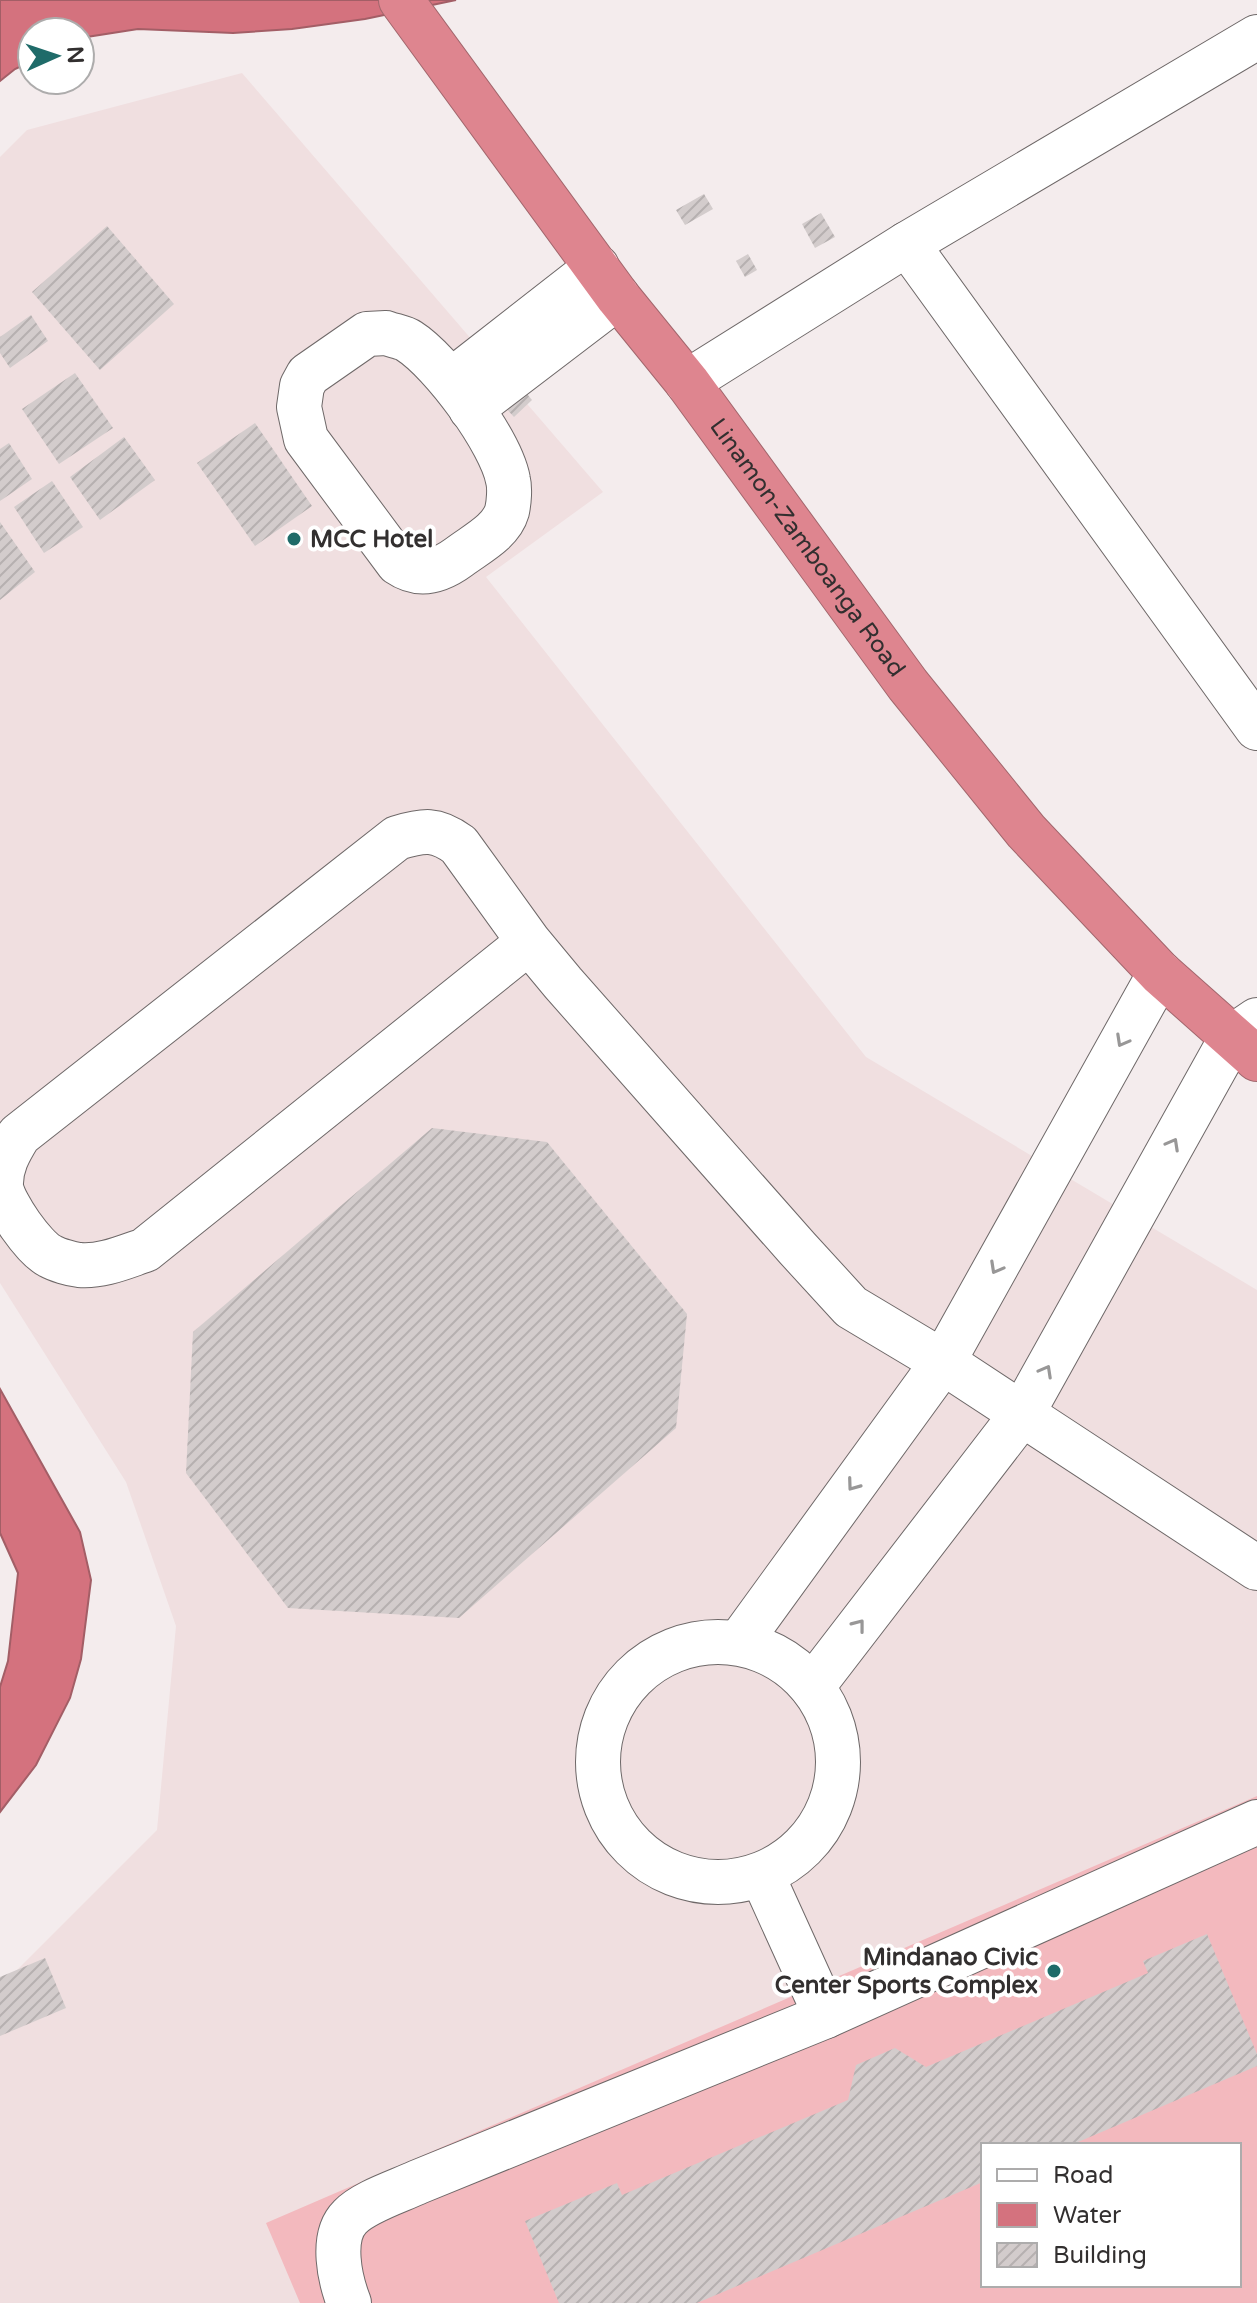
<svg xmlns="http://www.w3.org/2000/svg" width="1257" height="2303" font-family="'Varela Round',sans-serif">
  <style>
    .built { fill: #f0dfe0; fill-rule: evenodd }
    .garden { fill: #f3b9be; fill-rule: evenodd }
    .water { fill: #d4727e; stroke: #a35e66; stroke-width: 2 }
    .building { fill: url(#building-hatch) }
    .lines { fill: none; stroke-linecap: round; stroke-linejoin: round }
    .minor-casing { stroke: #6e6868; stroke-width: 46 }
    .highway-casing { stroke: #a2676d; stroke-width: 46 }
    .minor { stroke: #fff; stroke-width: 44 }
    .highway { stroke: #de858f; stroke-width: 44 }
    .oneway { stroke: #989797 }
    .poi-dot { fill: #1f6b69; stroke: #fff; stroke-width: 3 }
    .labels { text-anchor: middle; stroke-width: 8; stroke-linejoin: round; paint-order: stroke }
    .poi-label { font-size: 24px; font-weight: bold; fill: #322f2f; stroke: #fff; text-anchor: start }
    .street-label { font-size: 24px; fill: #322f2f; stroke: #fff }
  </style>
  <defs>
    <pattern id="building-hatch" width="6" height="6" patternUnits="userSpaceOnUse" patternTransform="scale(2)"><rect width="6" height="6" fill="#d3cccc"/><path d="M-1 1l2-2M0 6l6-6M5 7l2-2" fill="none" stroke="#b6b0b0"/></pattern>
  </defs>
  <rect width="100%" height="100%" fill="#f4eced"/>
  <path class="built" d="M242,73L603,492L486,577L866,1057L1257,1290V2303H0V1987L157,1830L176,1626L126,1482L0,1283V157L27,130ZM983,2145H1239V2285H983Z"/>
  <path class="garden" d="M1257,1796V2303H300L266,2223ZM983,2145H1239V2285H983Z"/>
  <g class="water">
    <polygon points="0,0 456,0 365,19 292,29 233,33 138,29 80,38 80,32 32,32 32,61 15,69 0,81"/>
    <polygon points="0,1389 80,1532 91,1580 81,1659 70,1698 36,1765 0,1812 0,1687 8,1661 18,1573 0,1533"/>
  </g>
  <g class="building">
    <polygon points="704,194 713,209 685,225 676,210"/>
    <polygon points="821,213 835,237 815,248 802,224"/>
    <polygon points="107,226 174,304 100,370 32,292"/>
    <polygon points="748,254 757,270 745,277 736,261"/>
    <polygon points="31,315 48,341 10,368 0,353 0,337"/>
    <polygon points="75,373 113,428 59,464 22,409"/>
    <polygon points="514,378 532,400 514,417 494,395"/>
    <polygon points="255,423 312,506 255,546 197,463"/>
    <polygon points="124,437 155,480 100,520 70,477"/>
    <polygon points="9,443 32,479 0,501 0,449"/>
    <polygon points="52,481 83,527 44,553 14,507"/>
    <polygon points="0,522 35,572 0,600"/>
    <polygon points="432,1128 547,1142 687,1314 676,1428 459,1618 288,1608 186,1473 193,1332"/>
    <polygon points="1207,1934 1257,2054 1257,2066 1071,2145 983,2145 983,2182 697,2303 559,2303 525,2221 617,2183 622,2195 848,2100 856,2065 895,2048 926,2067 1148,1973 1143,1961"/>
    <polygon points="45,1958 66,2008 0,2036 0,1977"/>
  </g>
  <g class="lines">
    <g class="minor-casing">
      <g id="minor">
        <polyline points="907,244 1257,728"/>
        <path d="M386,333C394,336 403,337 409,341C442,362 501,442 508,480C510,488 509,502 507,511C501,532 476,544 459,557C440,571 420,578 398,563L306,439L299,407L302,386L308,375L367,334Z"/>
        <polyline points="451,381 597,267"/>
        <polyline points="687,382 907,244 1257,37"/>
        <polyline points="471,409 618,297"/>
        <path d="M529,942L145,1250C124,1257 102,1267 79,1265C71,1264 57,1260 50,1256C34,1248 4,1205 1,1187C0,1167 9,1151 19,1135L397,838C424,830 436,828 459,845L529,942L563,983L797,1248L851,1307L943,1362L1257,1568"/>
        <circle cx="718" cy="1762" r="120"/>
        <polyline points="739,1643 943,1362 1160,973"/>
        <polyline points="812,1687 1022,1414 1232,1037 1257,1020"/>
        <polyline points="762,1875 826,2016"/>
        <path d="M349,2303C340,2280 330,2237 350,2217C364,2202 399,2191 418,2182L826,2016L1257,1822"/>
      </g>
    </g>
    <g class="highway-casing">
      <g id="highway">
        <path id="s1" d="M401,0L618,297L687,382L908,685L1026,831L1160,973L1257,1059"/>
      </g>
    </g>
    <use href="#minor" class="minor"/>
    <use href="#highway" class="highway"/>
  </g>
  <defs><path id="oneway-chevron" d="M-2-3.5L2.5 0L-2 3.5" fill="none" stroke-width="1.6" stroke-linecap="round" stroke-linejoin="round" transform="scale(2)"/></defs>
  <g class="oneway">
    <use href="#oneway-chevron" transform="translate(1122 1041) rotate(119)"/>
    <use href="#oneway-chevron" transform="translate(1173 1144) rotate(-61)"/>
    <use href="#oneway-chevron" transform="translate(996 1268) rotate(119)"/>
    <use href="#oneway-chevron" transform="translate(1046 1371) rotate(-61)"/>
    <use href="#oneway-chevron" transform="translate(853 1485) rotate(126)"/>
    <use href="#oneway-chevron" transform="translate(859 1625) rotate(-52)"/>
  </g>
  <g class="poi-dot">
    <circle cx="294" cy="539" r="8"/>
    <circle cx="1054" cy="1971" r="8"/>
  </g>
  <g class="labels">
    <g class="poi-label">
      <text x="310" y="547">MCC Hotel</text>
      <text x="1038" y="1965" text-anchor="end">Mindanao Civic<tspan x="1038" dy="28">Center Sports Complex</tspan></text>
    </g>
    <g class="street-label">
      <text dy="8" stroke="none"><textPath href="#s1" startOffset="682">Linamon-Zamboanga Road</textPath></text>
    </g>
  </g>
  <rect x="981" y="2143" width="260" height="144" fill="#ffffff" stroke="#adacac" stroke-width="2"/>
  <rect x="997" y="2169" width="40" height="12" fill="#ffffff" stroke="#adacac" stroke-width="2"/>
  <text x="1053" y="2183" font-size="24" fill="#322f2f">Road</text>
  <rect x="997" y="2203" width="40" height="24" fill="#d4727e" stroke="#adacac" stroke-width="2"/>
  <text x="1053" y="2223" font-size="24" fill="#322f2f">Water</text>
  <rect x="997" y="2243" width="40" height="24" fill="url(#building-hatch)" stroke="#adacac" stroke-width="2"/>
  <text x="1053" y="2263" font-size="24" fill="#322f2f">Building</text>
  <g transform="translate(56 56) rotate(87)"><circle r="38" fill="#ffffff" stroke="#adacac" stroke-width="2"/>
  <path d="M0-6L14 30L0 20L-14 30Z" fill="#1f6b69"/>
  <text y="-12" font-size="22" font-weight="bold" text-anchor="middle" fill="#322f2f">N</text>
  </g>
</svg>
